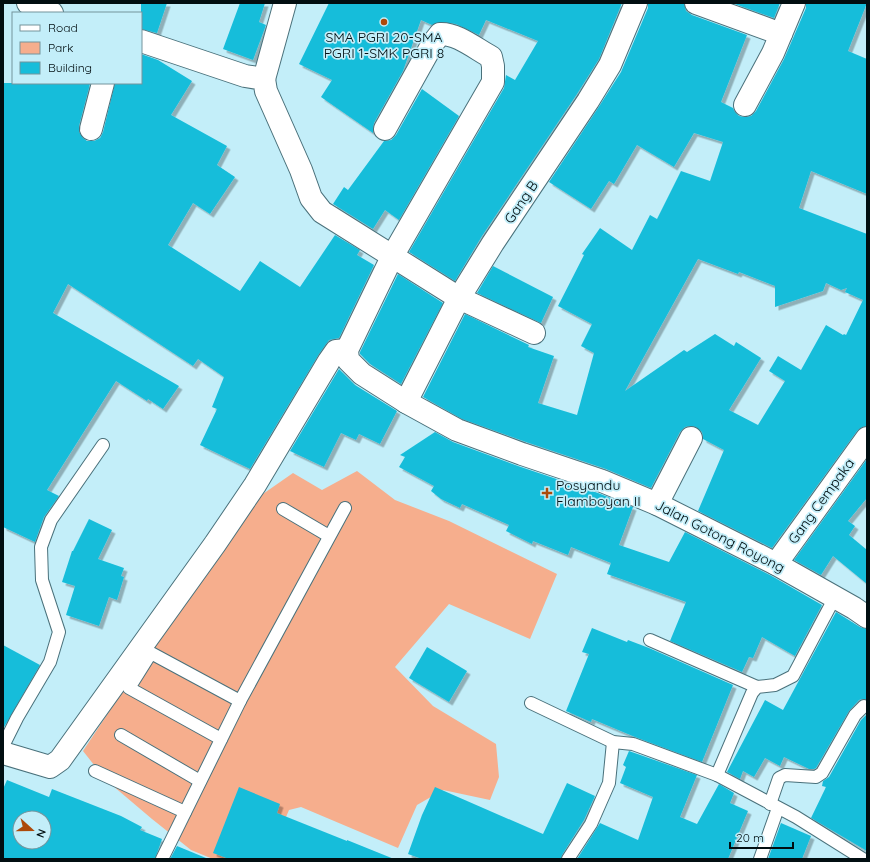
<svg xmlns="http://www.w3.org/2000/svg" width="870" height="862" font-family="Quicksand,sans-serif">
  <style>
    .green { fill: #f6ae8d }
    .building { fill: #17bdda; fill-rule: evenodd; filter: url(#shadow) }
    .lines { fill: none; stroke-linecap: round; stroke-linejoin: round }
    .lane-casing { stroke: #4a717b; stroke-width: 14 }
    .street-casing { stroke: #4a717b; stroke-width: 24 }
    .lane { stroke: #fff; stroke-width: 12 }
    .street { stroke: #fff; stroke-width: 22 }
    .poi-dot { fill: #ac4a0b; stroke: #c3eef9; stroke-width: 1.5 }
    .labels { text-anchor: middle; stroke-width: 3.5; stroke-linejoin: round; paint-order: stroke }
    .poi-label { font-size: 14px; fill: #010e11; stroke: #c3eef9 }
    .street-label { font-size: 14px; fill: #010e11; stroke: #c3eef9 }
  </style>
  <defs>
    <filter id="shadow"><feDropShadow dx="3.5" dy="3.5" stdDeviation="0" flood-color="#0004"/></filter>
  </defs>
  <rect width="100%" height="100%" fill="#c3eef9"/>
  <polygon class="green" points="357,471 395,500 449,521 557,574 530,639 449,604 395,667 433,706 496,744 499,777 490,800 443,790 417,805 398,848 301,807 289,810 268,859 213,859 191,850 152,819 106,780 83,751 165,627 260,496 293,473 322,490"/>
  <g class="building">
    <polygon points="141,3 167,3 157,33 141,29"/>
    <polygon points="240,3 265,3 259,22 266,25 253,60 223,49"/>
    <polygon points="329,3 622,3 599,59 577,94 482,236 455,281 409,252 504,88 506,75 515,80 538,41 486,20 479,35 456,24 441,22 432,25 421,20 403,71 374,123 373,129 373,133 321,97 332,80 299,64"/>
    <path d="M648,3H684L686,11L692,15L747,35L721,102L733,108L735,112L739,116L745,117L751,116L756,111L784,59L806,8V3H867L848,51L867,59V194L811,171L799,208L867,234V426L862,427L857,431L772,548L698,511L724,450L703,439L702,432L696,427L690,426L685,427L680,432L651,488L606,469L526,442L462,419L423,397L465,314L529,345L528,347L554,356L538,403L577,415L594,353L581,346L592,324L558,306L584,255L582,254L600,228L632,250L650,215L657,219L681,171L710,181L723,142L694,133L674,167L637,145L614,184L609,181L591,209L549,182L598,108L621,72L648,8ZM698,259L738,274L739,272L775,286V307L823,291L826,283L841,290L847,288L845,292L863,300L846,335L844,334L843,335L826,325L801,370L778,356L769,371L785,381L758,425L729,410L761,358L736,342L734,346L715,334L687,352L684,350L625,391Z"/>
    <polygon points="732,3 780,3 774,18"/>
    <polygon points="141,54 158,60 192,81 171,115 227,146 217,165 235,177 210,214 193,203 168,245 240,291 260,261 300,287 335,235 360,250 357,255 374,265 339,338 329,340 319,354 250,469 200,445 217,409 212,407 224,377 198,359 193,366 68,284 53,313 179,386 163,409 148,399 147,401 116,381 47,490 59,496 44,517 35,542 3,527 3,83 86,83 90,84 79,126 79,132 83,138 87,141 94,141 100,138 103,132 115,83 141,83"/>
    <polygon points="422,89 459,116 399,220 385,210 373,229 333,204 344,187 348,190 384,141 391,140 396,135"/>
    <polygon points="493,266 553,297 541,323 477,293"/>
    <polygon points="398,274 443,303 401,384 370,364 360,354 360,352"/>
    <polygon points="339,369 355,385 397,411 380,444 359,434 356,440 341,433 324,467 290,451"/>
    <polygon points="435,432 453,442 518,466 598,493 633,507 619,545 669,562 685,532 770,575 822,605 795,656 762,637 753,658 749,657 742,672 670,641 686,602 607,574 611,563 571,547 568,555 533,541 532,544 506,531 509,525 462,504 460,508 441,499 431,491 434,486 399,467 405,457 400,455"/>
    <polygon points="867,459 867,498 848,521 855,526 849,535 867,550 867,584 833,556 821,575 794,560"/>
    <polygon points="89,519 112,530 98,559 124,568 121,576 124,577 117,600 109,597 99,626 66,615 75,586 62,582 72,551 73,551"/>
    <polygon points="836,612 860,627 867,629 867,699 862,699 859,700 849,711 816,768 814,769 809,769 784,757 780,766 765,758 754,777 743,771 740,779 727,772 765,700 783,710"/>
    <polygon points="592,628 627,642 628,640 649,648 733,685 702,762 635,737 592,719 591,722 566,711 589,654 582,652"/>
    <polygon points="3,645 40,665 3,729"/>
    <polygon points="427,647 467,671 449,702 409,678"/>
    <polygon points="867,714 867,851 811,818 826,787 822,786 823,781 829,777 861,720"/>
    <polygon points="629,751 697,775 680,817 697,824 719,784 734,793 730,803 748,811 728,859 577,859 600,823 638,840 653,797 620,783 626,767 623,765"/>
    <path d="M7,780L49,797L52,789L121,816L142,827L140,830L162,839L155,859H3V789ZM20,818H44V842H20Z"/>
    <polygon points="567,783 595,796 584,820 562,855 561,859 422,859 408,854 422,815 435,787 543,834"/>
    <polygon points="239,787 280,804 277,813 347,841 347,840 394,859 229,859 213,853"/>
    <polygon points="781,823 811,836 802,859 768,859"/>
    <polygon points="177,846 206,858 206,859 170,859"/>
  </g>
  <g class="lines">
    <g class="lane-casing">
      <g id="lane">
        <polyline points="283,509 329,536"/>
        <polyline points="650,640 757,687"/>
        <polyline points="531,703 613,742 633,744 717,775 796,817 863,859"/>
        <polyline points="121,735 200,781"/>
        <polyline points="221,739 129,688 151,653 240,701"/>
        <polyline points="3,746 17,718 50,662 59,632 42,580 41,547 51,520 103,445"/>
        <polyline points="95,771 185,812"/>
        <polyline points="717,775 752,693 757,687 775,685 793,676 835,597"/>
        <polyline points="770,804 779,778 785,775 816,777 822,773 855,715 864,706"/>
        <polyline points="162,859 240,701 345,508"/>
        <polyline points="568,859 591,824 609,783 613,742"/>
        <polyline points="760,859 778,808"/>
      </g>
    </g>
    <g class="street-casing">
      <g id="street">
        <polyline points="28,3 52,13"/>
        <polyline points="696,3 781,34"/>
        <polyline points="141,41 245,76 264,79 266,91 301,170 311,198 322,212 459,298 534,333"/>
        <polyline points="264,79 285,3"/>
        <polyline points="745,105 773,53 794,3"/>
        <polyline points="91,129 103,83"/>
        <path d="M385,129L433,43L440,34C457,33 476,49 491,57L493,66V82L393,255L347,350L348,360L362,374L406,402L457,430L522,454L602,481L657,504L776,564L854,608L867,617"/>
        <polyline points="406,402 459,298 493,243 588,101 610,65 636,3"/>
        <polyline points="657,504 691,438"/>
        <polyline points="776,564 867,438"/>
        <polyline points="3,753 50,767 60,760 215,544 255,485 329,361 336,351 347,350"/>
      </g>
    </g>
    <use href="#lane" class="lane"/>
    <use href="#street" class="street"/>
  </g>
  <g class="poi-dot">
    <circle cx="384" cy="22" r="4"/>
    <path d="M545 487h4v4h4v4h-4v4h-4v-4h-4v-4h4z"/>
  </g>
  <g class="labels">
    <g class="poi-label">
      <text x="384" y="42">SMA PGRI 20-SMA<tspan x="384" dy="16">PGRI 1-SMK PGRI 8</tspan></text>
      <text x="556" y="490" text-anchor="start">Posyandu<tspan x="556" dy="16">Flamboyan II</tspan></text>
    </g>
    <g class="street-label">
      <text transform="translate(521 202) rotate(-56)" y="5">Gang B</text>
      <text transform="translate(821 501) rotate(-54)" y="5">Gang Cempaka</text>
      <text transform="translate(720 536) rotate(27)" y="5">Jalan Gotong Royong</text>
    </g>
  </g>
  <rect width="870" height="862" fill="none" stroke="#010e11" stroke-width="8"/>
  <rect x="12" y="12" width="130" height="72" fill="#c3eef9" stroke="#75949c"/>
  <rect x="20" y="25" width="20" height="6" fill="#ffffff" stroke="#75949c"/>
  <text x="48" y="32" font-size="12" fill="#010e11">Road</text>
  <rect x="20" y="42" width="20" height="12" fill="#f6ae8d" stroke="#75949c"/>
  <text x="48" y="52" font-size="12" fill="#010e11">Park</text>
  <rect x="20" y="62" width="20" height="12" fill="#17bdda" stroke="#75949c"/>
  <text x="48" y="72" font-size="12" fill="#010e11">Building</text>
  <g transform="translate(32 830) rotate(111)"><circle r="19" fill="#c3eef9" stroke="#75949c"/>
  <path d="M0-3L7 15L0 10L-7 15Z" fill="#ac4a0b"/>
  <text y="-6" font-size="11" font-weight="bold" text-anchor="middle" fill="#010e11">N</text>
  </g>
  <path d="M730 842v6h63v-6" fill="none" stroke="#010e11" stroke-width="2"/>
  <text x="736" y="842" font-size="12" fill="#010e11" stroke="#c3eef9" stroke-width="3" paint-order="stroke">20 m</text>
</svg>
